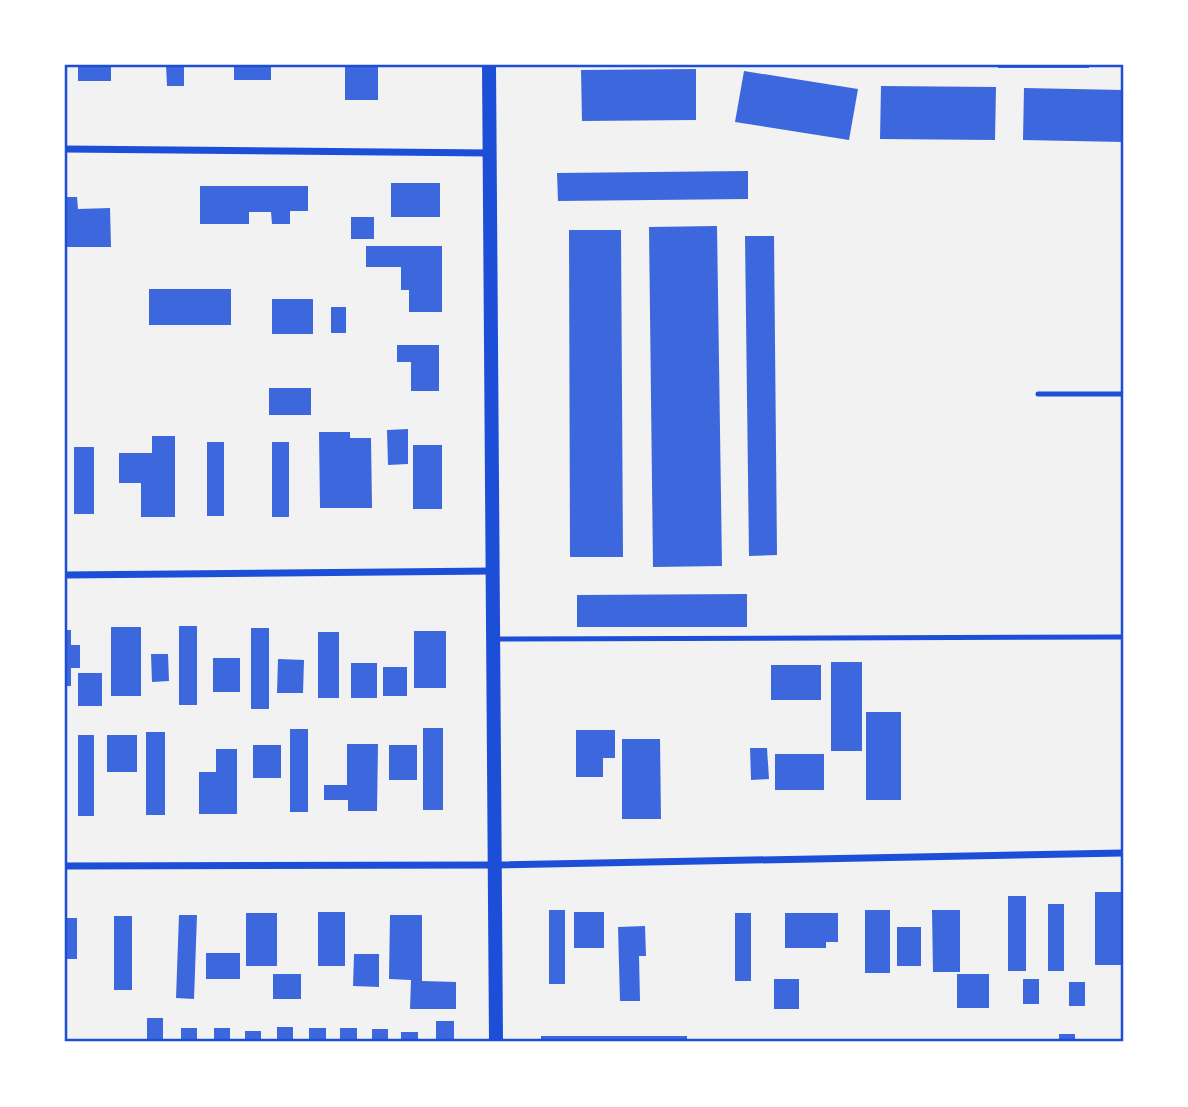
<svg xmlns="http://www.w3.org/2000/svg" width="1188" height="1107" font-family="'Titillium Web',sans-serif">
  <style>
    .building { fill: #3d67dc }
    .lines { fill: none; stroke-linecap: round; stroke-linejoin: round }
    .service { stroke: #1d4ed8; stroke-width: 5 }
    .minor { stroke: #1d4ed8; stroke-width: 7 }
    .secondary { stroke: #1d4ed8; stroke-width: 14 }
    .neatline { fill: none; stroke: #1d4ed8; stroke-width: 2.5 }
  </style>
  <rect width="100%" height="100%" fill="#f2f2f2"/>
  <g class="building">
    <rect x="78" y="65" width="33" height="16"/>
    <polygon points="166,65 184,65 184,86 167,86"/>
    <rect x="234" y="65" width="37" height="15"/>
    <rect x="345" y="65" width="33" height="35"/>
    <rect x="998" y="65" width="91" height="3"/>
    <polygon points="696,69 696,120 582,121 581,70"/>
    <polygon points="744,71 858,89 849,140 735,122"/>
    <polygon points="881,86 996,87 995,140 880,139"/>
    <polygon points="1024,88 1123,90 1123,142 1023,140"/>
    <polygon points="748,171 748,199 558,201 557,173"/>
    <rect x="391" y="183" width="49" height="34"/>
    <polygon points="200,186 308,186 308,211 290,211 290,224 272,224 271,212 249,212 249,224 200,224"/>
    <polygon points="65,197 77,197 78,209 110,208 111,247 65,247"/>
    <rect x="351" y="217" width="23" height="22"/>
    <polygon points="717,226 722,566 653,567 649,227"/>
    <polygon points="569,230 621,230 623,557 570,557"/>
    <polygon points="745,236 774,236 777,555 749,556"/>
    <polygon points="366,246 442,246 442,312 409,312 409,290 401,290 401,267 366,267"/>
    <rect x="149" y="289" width="82" height="36"/>
    <rect x="272" y="299" width="41" height="35"/>
    <rect x="331" y="307" width="15" height="26"/>
    <polygon points="397,345 439,345 439,391 411,391 411,362 397,362"/>
    <rect x="269" y="388" width="42" height="27"/>
    <polygon points="408,429 408,464 388,465 387,430"/>
    <polygon points="319,432 350,432 350,438 371,438 372,508 320,508"/>
    <polygon points="152,436 175,436 175,517 141,517 141,483 119,483 119,453 152,453"/>
    <rect x="207" y="442" width="17" height="74"/>
    <rect x="272" y="442" width="17" height="75"/>
    <rect x="413" y="445" width="29" height="64"/>
    <rect x="74" y="447" width="20" height="67"/>
    <polygon points="747,594 747,627 577,627 577,595"/>
    <rect x="179" y="626" width="18" height="79"/>
    <rect x="111" y="627" width="30" height="69"/>
    <rect x="251" y="628" width="18" height="81"/>
    <polygon points="65,630 71,630 71,645 80,645 80,668 71,668 71,686 65,686"/>
    <rect x="414" y="631" width="32" height="57"/>
    <rect x="318" y="632" width="21" height="66"/>
    <polygon points="151,654 168,654 169,681 152,682"/>
    <rect x="213" y="658" width="27" height="34"/>
    <polygon points="278,659 304,660 303,693 277,693"/>
    <rect x="831" y="662" width="31" height="89"/>
    <rect x="351" y="663" width="26" height="35"/>
    <rect x="771" y="665" width="50" height="35"/>
    <rect x="383" y="667" width="24" height="29"/>
    <rect x="78" y="673" width="24" height="33"/>
    <rect x="866" y="712" width="35" height="88"/>
    <rect x="423" y="728" width="20" height="82"/>
    <rect x="290" y="729" width="18" height="83"/>
    <polygon points="576,730 615,730 615,758 603,758 603,777 576,777"/>
    <rect x="146" y="732" width="19" height="83"/>
    <rect x="78" y="735" width="16" height="81"/>
    <rect x="107" y="735" width="30" height="37"/>
    <polygon points="622,739 660,739 661,819 622,819"/>
    <polygon points="347,744 378,744 377,811 348,811 348,800 324,800 324,785 347,785"/>
    <rect x="253" y="745" width="28" height="33"/>
    <rect x="389" y="745" width="28" height="35"/>
    <polygon points="750,748 767,748 769,779 751,780"/>
    <polygon points="216,749 237,749 237,814 199,814 199,772 216,772"/>
    <rect x="775" y="754" width="49" height="36"/>
    <rect x="1095" y="892" width="28" height="73"/>
    <rect x="1008" y="896" width="18" height="75"/>
    <rect x="1048" y="904" width="16" height="67"/>
    <rect x="549" y="910" width="16" height="74"/>
    <rect x="865" y="910" width="25" height="63"/>
    <polygon points="932,910 960,910 960,972 933,972"/>
    <rect x="318" y="912" width="27" height="54"/>
    <rect x="574" y="912" width="30" height="36"/>
    <rect x="246" y="913" width="31" height="53"/>
    <rect x="735" y="913" width="16" height="68"/>
    <polygon points="785,913 838,913 838,942 826,942 826,948 785,948"/>
    <polygon points="179,915 197,915 194,999 176,998"/>
    <polygon points="390,915 422,915 422,981 456,982 456,1009 410,1009 411,980 389,979"/>
    <rect x="114" y="916" width="18" height="74"/>
    <rect x="65" y="918" width="12" height="41"/>
    <polygon points="645,926 646,956 639,956 640,1001 620,1001 618,927"/>
    <rect x="897" y="927" width="24" height="39"/>
    <rect x="206" y="953" width="34" height="26"/>
    <polygon points="354,954 379,954 379,987 353,986"/>
    <rect x="273" y="974" width="28" height="25"/>
    <rect x="957" y="974" width="32" height="34"/>
    <rect x="774" y="979" width="25" height="30"/>
    <rect x="1023" y="979" width="16" height="25"/>
    <rect x="1069" y="982" width="16" height="24"/>
    <rect x="147" y="1018" width="16" height="24"/>
    <rect x="436" y="1021" width="18" height="21"/>
    <rect x="277" y="1027" width="16" height="15"/>
    <rect x="181" y="1028" width="16" height="14"/>
    <rect x="214" y="1028" width="16" height="14"/>
    <rect x="309" y="1028" width="17" height="14"/>
    <rect x="340" y="1028" width="17" height="14"/>
    <rect x="372" y="1029" width="16" height="13"/>
    <rect x="245" y="1031" width="16" height="11"/>
    <rect x="401" y="1032" width="17" height="10"/>
    <rect x="1059" y="1034" width="16" height="8"/>
    <rect x="541" y="1036" width="146" height="6"/>
  </g>
  <g class="lines">
    <g class="service">
      <polyline points="1038,394 1123,394"/>
      <polyline points="496,639 1123,637"/>
    </g>
    <g class="minor">
      <polyline points="65,149 489,153"/>
      <polyline points="65,575 493,571"/>
      <polyline points="65,866 494,865 1123,853"/>
    </g>
    <polyline class="secondary" points="489,65 496,1042"/>
  </g>
  <rect width="1188" height="1107" fill="none" stroke="#ffffff" stroke-width="133"/>
  <rect x="66" y="66" width="1056" height="974" class="neatline"/>
</svg>
